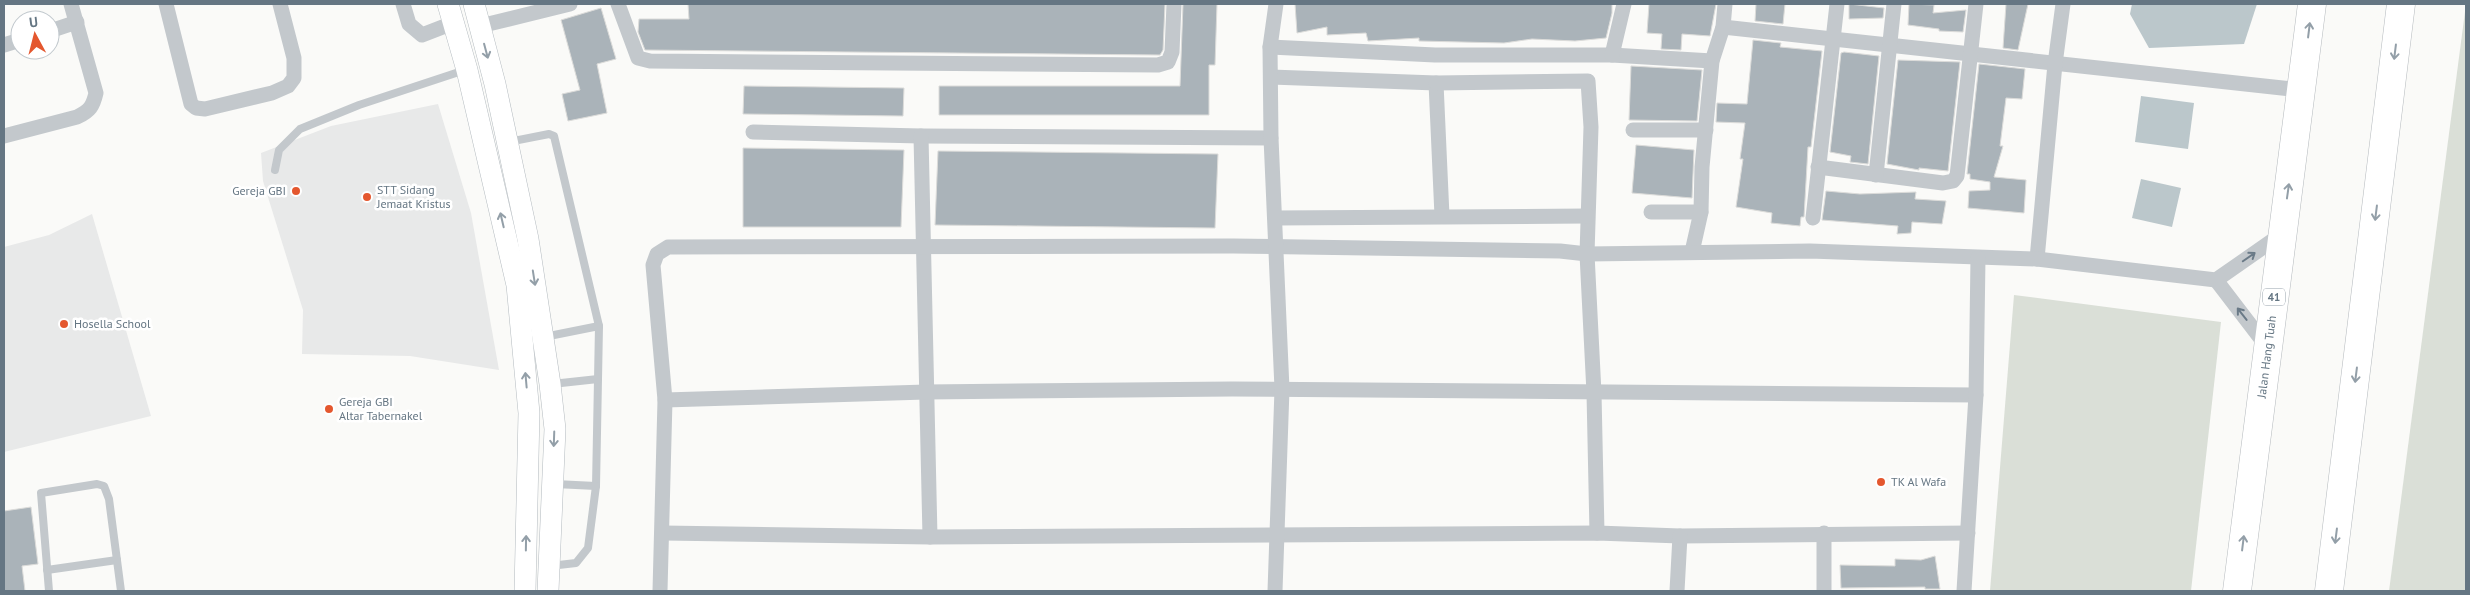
<svg xmlns="http://www.w3.org/2000/svg" width="2470" height="595" font-family="'PT Sans',sans-serif">
  <style>
    .built { fill: #e8e9e9 }
    .green { fill: #dadfd7 }
    .water { fill: #bbc7cb }
    .building { fill: #aab3b9; stroke: #dcdcda }
    .lines { fill: none; stroke-linecap: round; stroke-linejoin: round }
    .secondary-casing { stroke: #b3babf; stroke-width: 22 }
    .highway-casing { stroke: #b4b9bd; stroke-width: 29 }
    .lane { stroke: #c3c8cc; stroke-width: 8 }
    .street { stroke: #c3c8cc; stroke-width: 15 }
    .secondary { stroke: #fff; stroke-width: 21 }
    .highway { stroke: #fff; stroke-width: 28 }
    .oneway { stroke: #939fa8 }
    .oneway2 { stroke: #6a7a87 }
    .poi-dot { fill: #e4572e; stroke: #fff; stroke-width: 2 }
    .labels { text-anchor: middle; stroke-width: 5; stroke-linejoin: round; paint-order: stroke }
    .shield { fill: #fff; stroke: #939fa8; stroke-width: 1 }
    .shield-label { font-size: 11px; font-weight: bold; fill: #657683 }
    .poi-label { font-size: 12px; fill: #657683; stroke: #fff; text-anchor: start }
    .street-label { font-size: 12px; fill: #657683; stroke: #fff }
  </style>
  <rect width="100%" height="100%" fill="#fafaf8"/>
  <g class="built">
    <polygon points="438,104 471,213 499,370 410,356 302,354 303,310 263,181 261,153 331,126"/>
    <polygon points="92,214 151,416 4,452 4,247 49,235"/>
  </g>
  <g class="green">
    <polygon points="2466,4 2466,591 2389,591"/>
    <polygon points="2014,295 2221,322 2191,591 1990,591"/>
  </g>
  <g class="water">
    <polygon points="2132,4 2257,4 2244,44 2149,48 2130,14"/>
    <polygon points="2141,96 2194,103 2188,149 2135,142"/>
    <polygon points="2141,179 2181,188 2172,227 2132,218"/>
  </g>
  <g class="building">
    <polygon points="688,4 1165,4 1163,50 1160,55 645,50 638,32 639,19 689,19"/>
    <polygon points="1183,4 1217,4 1215,65 1209,65 1209,115 939,115 939,86 1180,86"/>
    <polygon points="1295,4 1612,4 1612,13 1606,38 1575,41 1532,39 1504,43 1419,41 1419,38 1368,41 1366,33 1327,35 1327,27 1297,33"/>
    <polygon points="1649,4 1716,4 1710,36 1682,34 1681,50 1661,49 1662,34 1647,33"/>
    <polygon points="1756,4 1785,4 1783,24 1755,21"/>
    <polygon points="1849,4 1884,8 1883,18 1849,19"/>
    <polygon points="1909,4 1934,5 1933,13 1966,10 1963,32 1939,31 1939,29 1908,25"/>
    <polygon points="2006,4 2028,4 2018,50 2003,48"/>
    <polygon points="601,8 616,59 597,64 607,113 568,121 562,94 580,90 561,20"/>
    <polygon points="1753,40 1781,43 1780,47 1822,51 1811,147 1808,147 1804,217 1801,217 1800,226 1771,223 1772,213 1736,207 1743,159 1740,159 1745,123 1716,122 1717,103 1747,104"/>
    <polygon points="1844,52 1879,56 1868,164 1850,162 1851,156 1830,152 1841,53"/>
    <polygon points="1898,60 1960,62 1948,171 1919,168 1919,170 1887,164"/>
    <polygon points="1979,64 2025,69 2022,99 2006,98 2000,146 2003,146 1994,177 2026,180 2024,213 1968,208 1969,191 1990,190 1990,182 1970,179 1970,174 1967,174"/>
    <polygon points="1631,66 1702,70 1697,121 1629,120"/>
    <polygon points="744,86 904,88 903,116 743,114"/>
    <polygon points="1636,145 1694,150 1692,198 1632,193"/>
    <polygon points="743,148 904,150 901,227 743,227"/>
    <polygon points="938,151 1218,154 1215,228 935,225"/>
    <polygon points="1826,191 1860,194 1916,192 1915,199 1946,201 1942,224 1912,222 1911,233 1897,234 1898,226 1822,220"/>
    <polygon points="31,507 38,564 22,566 25,591 4,591 4,511"/>
    <polygon points="1935,556 1940,589 1925,589 1925,587 1841,588 1840,565 1895,566 1895,559 1921,560"/>
  </g>
  <g class="lines">
    <g class="secondary-casing">
      <g id="secondary">
        <polyline points="448,4 467,70 517,285 529,413 525,591"/>
        <polyline points="474,4 495,84 528,239 550,384 555,429 548,591"/>
      </g>
    </g>
    <g class="highway-casing">
      <g id="highway">
        <path id="s1" d="M2237,591L2312,4"/>
        <polyline points="2329,591 2401,4"/>
      </g>
    </g>
    <g class="lane">
      <polyline points="508,142 549,134 554,136 599,326 596,486 588,548 576,563 550,566"/>
      <polyline points="275,170 279,150 300,129 359,105 465,70"/>
      <polyline points="544,337 599,326"/>
      <polyline points="552,384 598,379"/>
      <polyline points="555,484 596,486"/>
      <polyline points="47,570 117,560"/>
      <polyline points="49,591 41,493 97,484 104,486 109,499 121,591"/>
    </g>
    <g class="street">
      <polyline points="166,4 191,104 196,108 205,109 272,93 288,86 294,78 294,58 280,4"/>
      <polyline points="403,4 409,24 422,35 453,23"/>
      <polyline points="618,4 638,58 650,61 1158,65 1168,62 1172,52 1174,4"/>
      <polyline points="480,26 570,4"/>
      <polyline points="1723,27 2301,90"/>
      <polyline points="50,31 77,22"/>
      <polyline points="4,45 20,40"/>
      <polyline points="1270,47 1435,55 1612,55 1712,61"/>
      <polyline points="1612,55 1624,4"/>
      <polyline points="1271,77 1436,83 1442,216"/>
      <polyline points="1436,83 1588,81 1591,127 1587,254 1594,393 1597,533"/>
      <polyline points="1633,130 1706,130"/>
      <polyline points="753,132 921,136 1271,138"/>
      <path d="M4,136L77,117C90,111 93,106 96,93L71,4"/>
      <polyline points="921,136 930,537"/>
      <polyline points="1818,167 1943,183 1953,181 1957,176 1976,4"/>
      <polyline points="1876,175 1894,4"/>
      <polyline points="1651,212 1701,212"/>
      <polyline points="1275,218 1587,216"/>
      <polyline points="1813,218 1837,4"/>
      <polyline points="1692,252 1701,212 1702,167 1712,61 1723,27 1725,4"/>
      <polyline points="2037,259 2055,64 2063,4"/>
      <polyline points="2216,280 2268,348"/>
      <polyline points="665,400 926,392 1232,389 1976,395"/>
      <polyline points="663,533 930,537 1597,533 1680,536 1968,533"/>
      <polyline points="1824,533 1824,591"/>
      <polyline points="660,591 665,400 653,265 657,254 668,247 1233,246 1560,251 1587,254 1810,251 2037,259 2216,280 2282,234"/>
      <polyline points="1275,591 1282,389 1271,138 1270,47 1276,4"/>
      <polyline points="1677,591 1680,536"/>
      <polyline points="1964,591 1976,395 1978,258"/>
    </g>
    <use href="#secondary" class="secondary"/>
    <use href="#highway" class="highway"/>
  </g>
  <defs><path id="oneway-shaft" d="M-6 0H5M1.5-3L5.5 0L1.5 3" fill="none" stroke-width="1.6" stroke-linecap="round" stroke-linejoin="round" transform="scale(1.25)"/></defs>
  <g class="oneway">
    <use href="#oneway-shaft" transform="translate(2309 30) rotate(-83)"/>
    <use href="#oneway-shaft" transform="translate(486 51) rotate(75)"/>
    <use href="#oneway-shaft" transform="translate(2395 52) rotate(97)"/>
    <use href="#oneway-shaft" transform="translate(2288 191) rotate(-82)"/>
    <use href="#oneway-shaft" transform="translate(2376 213) rotate(97)"/>
    <use href="#oneway-shaft" transform="translate(502 220) rotate(-103)"/>
    <use href="#oneway-shaft" transform="translate(534 278) rotate(81)"/>
    <use href="#oneway-shaft" transform="translate(2356 375) rotate(97)"/>
    <use href="#oneway-shaft" transform="translate(526 380) rotate(-95)"/>
    <use href="#oneway-shaft" transform="translate(554 439) rotate(92)"/>
    <use href="#oneway-shaft" transform="translate(2336 536) rotate(97)"/>
    <use href="#oneway-shaft" transform="translate(526 543) rotate(-89)"/>
    <use href="#oneway-shaft" transform="translate(2243 543) rotate(-83)"/>
  </g>
  <g class="oneway2">
    <use href="#oneway-shaft" transform="translate(2249 257) rotate(-35)"/>
    <use href="#oneway-shaft" transform="translate(2242 314) rotate(-128)"/>
  </g>
  <g class="poi-dot">
    <circle cx="296" cy="191" r="5"/>
    <circle cx="367" cy="197" r="5"/>
    <circle cx="64" cy="324" r="5"/>
    <circle cx="329" cy="409" r="5"/>
    <circle cx="1881" cy="482" r="5"/>
  </g>
  <g class="labels">
    <rect class="shield" x="2263" y="288.5" width="22" height="17" rx="4"/>
    <g class="shield-label">
      <text x="2274" y="301">41</text>
    </g>
    <g class="poi-label">
      <text x="377" y="194">STT Sidang<tspan x="377" dy="14">Jemaat Kristus</tspan></text>
      <text x="286" y="195" text-anchor="end">Gereja GBI</text>
      <text x="74" y="328">Hosella School</text>
      <text x="339" y="406">Gereja GBI<tspan x="339" dy="14">Altar Tabernakel</tspan></text>
      <text x="1891" y="486">TK Al Wafa</text>
    </g>
    <g class="street-label">
      <text dy="4" stroke="none"><textPath href="#s1" startOffset="236">Jalan Hang Tuah</textPath></text>
    </g>
  </g>
  <rect width="2470" height="595" fill="none" stroke="#657683" stroke-width="10"/>
  <g transform="translate(35 35) rotate(353)"><circle r="24" fill="#ffffff" stroke="#c1c8cd"/>
  <path d="M0-4L9 19L0 12L-9 19Z" fill="#e4572e"/>
  <text y="-8" font-size="14" font-weight="bold" text-anchor="middle" fill="#657683">U</text>
  </g>
</svg>
